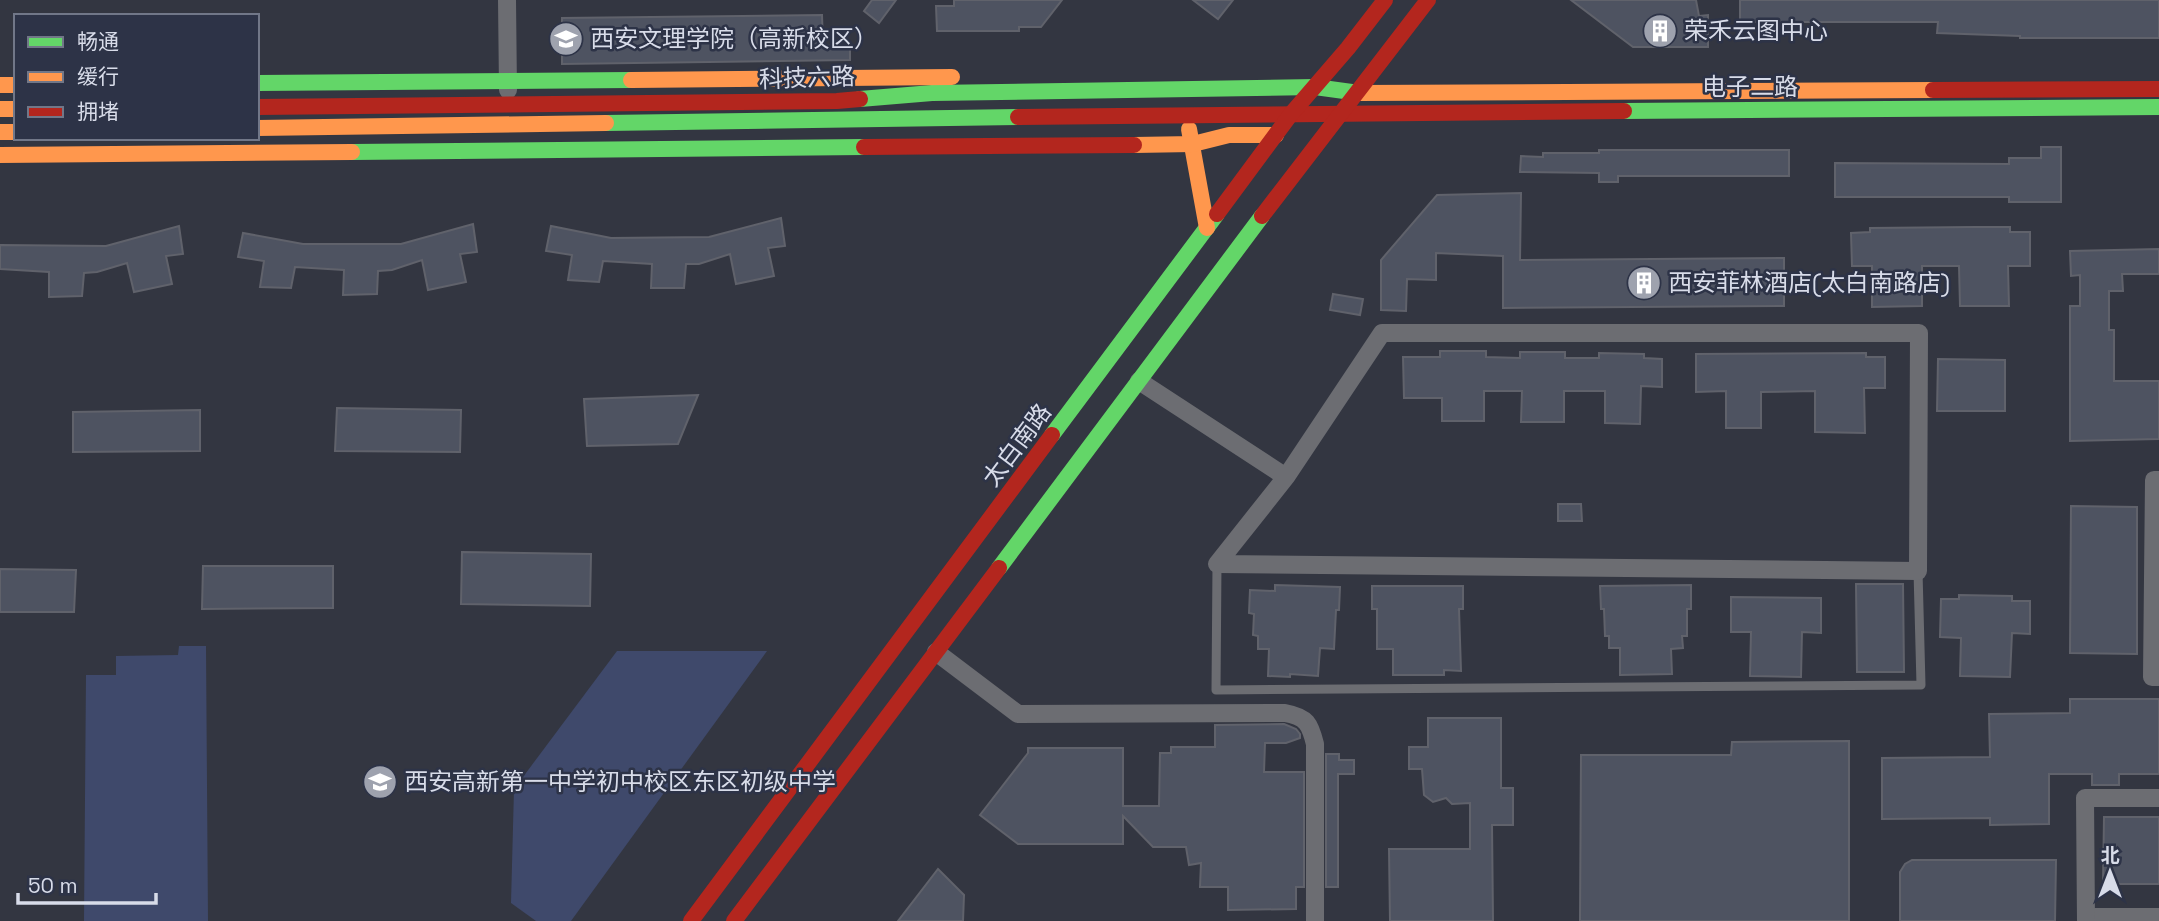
<svg xmlns="http://www.w3.org/2000/svg" width="2159" height="921" font-family="'Space Grotesk','Noto Sans SC',sans-serif">
  <style>
    .green { fill: #3f496b }
    .building { fill: #4e5361; stroke: #60626b; stroke-width: 2 }
    .lines { fill: none; stroke-linecap: round; stroke-linejoin: round }
    .lane { stroke: #6c6d72; stroke-width: 9 }
    .street { stroke: #6c6d72; stroke-width: 18 }
    .fast { stroke: #63d668; stroke-width: 16 }
    .slow { stroke: #ff974d; stroke-width: 16 }
    .jam { stroke: #b3261e; stroke-width: 16 }
    .labels { text-anchor: middle; stroke-width: 5; stroke-linejoin: round; paint-order: stroke }
    .poi-label { font-size: 24px; fill: #d8dce9; stroke: #2d3347; text-anchor: start }
    .street-label { font-size: 24px; fill: #d8dce9; stroke: #2d3347 }
  </style>
  <rect width="100%" height="100%" fill="#333641"/>
  <g class="green">
    <polygon points="179,646 206,646 208,921 84,921 86,675 116,675 116,656 178,655"/>
    <polygon points="617,651 767,651 571,921 536,921 511,903 514,789"/>
  </g>
  <g class="building">
    <polygon points="872,0 896,0 879,23 864,11"/>
    <polygon points="954,0 1062,0 1041,27 1019,27 1019,31 937,31 936,6 954,6"/>
    <polygon points="1193,0 1233,0 1218,19"/>
    <polygon points="1571,0 1696,0 1699,16 1708,15 1708,47 1633,47"/>
    <polygon points="1740,0 2159,0 2159,38 2020,38 2020,36 1937,33 1938,22 1740,22"/>
    <polygon points="822,15 823,46 850,45 850,60 562,64 562,18"/>
    <polygon points="2041,147 2061,147 2061,202 2009,202 2009,197 1835,197 1835,163 2009,164 2009,158 2041,158"/>
    <polygon points="1599,150 1789,150 1789,176 1618,176 1618,182 1599,182 1599,173 1520,172 1521,156 1543,157 1543,153 1599,153"/>
    <polygon points="1521,193 1520,260 1784,258 1784,306 1503,308 1503,256 1436,253 1436,280 1407,279 1406,311 1381,310 1381,260 1437,195"/>
    <polygon points="781,218 785,246 768,248 774,276 736,284 730,254 699,264 686,264 684,288 651,288 652,264 603,261 599,282 568,280 572,255 546,251 551,226 611,238 709,237"/>
    <polygon points="473,224 477,252 460,254 466,282 428,290 422,260 392,270 378,271 377,294 343,295 344,270 295,267 291,288 260,287 264,261 238,257 243,233 303,244 401,244"/>
    <polygon points="179,226 183,254 166,256 172,284 134,292 127,263 97,272 84,273 82,296 49,297 49,272 0,269 0,245 106,246"/>
    <polygon points="1973,227 2010,227 2010,232 2030,232 2030,266 2008,266 2009,306 1960,306 1959,266 1922,266 1922,306 1872,307 1872,266 1852,266 1851,233 1870,232 1870,228"/>
    <polygon points="2159,249 2159,274 2122,274 2123,291 2109,291 2109,330 2114,330 2114,381 2159,381 2159,439 2070,441 2070,306 2080,306 2080,275 2071,276 2070,251"/>
    <polygon points="1333,294 1363,299 1360,315 1330,310"/>
    <polygon points="1440,351 1486,351 1486,357 1520,358 1520,352 1565,352 1565,358 1599,358 1599,353 1644,354 1644,358 1662,359 1662,387 1641,386 1640,424 1605,423 1605,391 1564,391 1564,422 1521,422 1522,391 1484,391 1484,421 1442,421 1442,398 1404,398 1403,357 1440,357"/>
    <polygon points="1866,353 1866,357 1885,357 1885,388 1864,388 1865,433 1815,432 1815,391 1761,392 1761,428 1726,428 1726,391 1696,392 1696,354"/>
    <polygon points="1938,359 2005,360 2005,411 1937,411"/>
    <polygon points="698,395 678,444 587,446 584,399"/>
    <polygon points="337,408 461,410 460,452 335,451"/>
    <polygon points="200,410 200,451 73,452 73,412"/>
    <polygon points="1558,504 1581,504 1582,521 1558,521"/>
    <polygon points="2071,506 2137,507 2137,654 2070,653"/>
    <polygon points="462,552 591,554 590,606 461,604"/>
    <polygon points="203,566 333,566 333,608 202,609"/>
    <polygon points="0,569 76,570 74,612 0,612"/>
    <polygon points="1856,584 1903,584 1904,672 1857,672"/>
    <polygon points="1275,585 1340,587 1339,610 1336,610 1334,649 1320,648 1318,676 1290,674 1290,677 1268,676 1269,649 1258,649 1258,636 1253,635 1254,614 1249,613 1250,590 1275,591"/>
    <polygon points="1691,585 1691,609 1687,609 1687,636 1682,636 1683,648 1671,649 1672,674 1620,675 1620,648 1609,648 1609,636 1605,636 1604,609 1601,609 1600,586"/>
    <polygon points="1372,586 1463,586 1463,609 1459,609 1461,671 1444,670 1444,675 1393,675 1393,649 1377,649 1377,609 1372,609"/>
    <polygon points="1959,595 2012,596 2012,601 2030,601 2030,634 2012,633 2010,677 1960,676 1961,638 1940,637 1941,599 1959,599"/>
    <polygon points="1731,597 1821,598 1821,633 1802,632 1801,677 1750,676 1751,632 1731,632"/>
    <polygon points="2070,699 2159,699 2159,774 2119,774 2119,785 2092,785 2092,774 2049,774 2049,824 1990,825 1990,818 1882,819 1882,758 1990,757 1989,714 2070,713"/>
    <polygon points="1428,718 1501,718 1501,788 1513,788 1513,825 1492,825 1493,921 1390,921 1389,849 1470,849 1470,803 1452,804 1446,798 1433,802 1424,795 1422,769 1409,769 1409,747 1428,747"/>
    <polygon points="1284,724 1296,729 1300,734 1300,738 1286,743 1265,743 1264,772 1304,772 1304,887 1296,887 1296,909 1228,910 1228,887 1200,887 1201,863 1189,865 1186,847 1153,847 1123,816 1123,844 1018,844 980,815 1028,753 1028,748 1123,748 1123,806 1159,806 1160,753 1171,753 1171,747 1215,747 1215,725"/>
    <polygon points="1849,741 1849,921 1580,921 1581,755 1731,755 1732,742"/>
    <polygon points="1326,754 1339,754 1339,760 1354,760 1354,774 1338,774 1338,887 1326,887"/>
    <polygon points="2104,817 2159,817 2159,884 2103,884"/>
    <polygon points="1912,860 2056,860 2055,921 1900,921 1900,872 1905,864"/>
    <polygon points="938,869 964,895 963,921 898,921"/>
  </g>
  <g class="lines">
    <polyline class="lane" points="1217,564 1216,690 1921,685 1918,571"/>
    <g class="street">
      <polyline points="507,0 508,90"/>
      <polyline points="1139,381 1286,477 1382,333 1919,333 1918,571 1217,564 1286,477"/>
      <polyline points="2159,480 2154,480 2152,677 2159,677"/>
      <path d="M936,652L1018,714L1285,713C1307,717 1310,724 1315,744V921"/>
      <polyline points="2086,917 2159,917"/>
      <polyline points="2086,921 2085,798 2159,798"/>
    </g>
    <g class="fast">
      <polyline points="257,83 631,80"/>
      <polyline points="860,99 932,93 1315,87 1359,93"/>
      <polyline points="1624,111 2159,107"/>
      <polyline points="606,123 1018,117"/>
      <polyline points="352,152 864,147"/>
      <polyline points="1052,435 1217,214"/>
      <polyline points="999,568 1262,216"/>
    </g>
    <g class="slow">
      <polyline points="631,80 952,77"/>
      <polyline points="0,85 16,85"/>
      <polyline points="1359,93 1933,90"/>
      <polyline points="0,109 16,109"/>
      <polyline points="257,128 606,123"/>
      <polyline points="1189,129 1207,228"/>
      <polyline points="0,132 16,132"/>
      <polyline points="1134,145 1193,144 1229,135 1276,135"/>
      <polyline points="0,155 352,152"/>
    </g>
    <g class="jam">
      <polyline points="1933,90 2159,89"/>
      <polyline points="257,107 837,101 860,99"/>
      <polyline points="1018,117 1624,111"/>
      <polyline points="864,147 1134,145"/>
      <polyline points="1217,214 1291,114 1348,48 1385,0"/>
      <polyline points="1262,216 1428,0"/>
      <polyline points="691,921 1052,435"/>
      <polyline points="734,921 999,568"/>
    </g>
  </g>
  <defs>
    <g id="building-disc" transform="scale(1.75)"><circle r="9.5" fill="#9ea2ae" stroke="#2d3347"/><path d="M-4-6H4V6H1V3H-1V6H-4ZM-2.5-4.3h1.7v1.8h-1.7ZM.8-4.3h1.7v1.8H.8ZM-2.5-1h1.7V.8h-1.7ZM.8-1h1.7V.8H.8Z" fill="#fff"/></g>
    <g id="university-disc" transform="scale(1.75)"><circle r="9.5" fill="#9ea2ae" stroke="#2d3347"/><path d="M0-5L7-2L0 1L-7-2ZM-4 1L0 2.5L4 1V4Q0 6-4 4Z" fill="#fff"/></g>
    <g id="school-disc" transform="scale(1.75)"><circle r="9.5" fill="#9ea2ae" stroke="#2d3347"/><path d="M0-5L7-2L0 1L-7-2ZM-4 1L0 2.5L4 1V4Q0 6-4 4Z" fill="#fff"/></g>
  </defs>
  <g fill-rule="evenodd">
    <use href="#building-disc" x="1660" y="31"/>
    <use href="#university-disc" x="566" y="39"/>
    <use href="#building-disc" x="1644" y="283"/>
    <use href="#school-disc" x="380" y="782"/>
  </g>
  <g class="labels">
    <g class="poi-label">
      <text x="1684" y="39">荣禾云图中心</text>
      <text x="590" y="47">西安文理学院（高新校区）</text>
      <text x="1668" y="291">西安菲林酒店(太白南路店)</text>
      <text x="404" y="790">西安高新第一中学初中校区东区初级中学</text>
    </g>
    <g class="street-label">
      <text transform="translate(807 78) rotate(-2)" y="8">科技六路</text>
      <text x="1750" y="95">电子二路</text>
      <text transform="translate(1017 445) rotate(-53)" y="8">太白南路</text>
    </g>
  </g>
  <rect x="14" y="14" width="245" height="126" fill="#2d3347" stroke="#717788" stroke-width="2"/>
  <rect x="28" y="37" width="35" height="10" fill="#63d668" stroke="#717788" stroke-width="2"/>
  <text x="77" y="49" font-size="21" fill="#d8dce9">畅通</text>
  <rect x="28" y="72" width="35" height="10" fill="#ff974d" stroke="#717788" stroke-width="2"/>
  <text x="77" y="84" font-size="21" fill="#d8dce9">缓行</text>
  <rect x="28" y="107" width="35" height="10" fill="#b3261e" stroke="#717788" stroke-width="2"/>
  <text x="77" y="119" font-size="21" fill="#d8dce9">拥堵</text>
  <g transform="translate(2110 872)" stroke="#2d3347" stroke-width="5" paint-order="stroke">
  <path d="M0-5L12 26L0 18L-12 26Z" fill="#d8dce9"/>
  <text y="-10" font-size="19" font-weight="bold" text-anchor="middle" fill="#d8dce9">北</text>
  </g>
  <path d="M18 893v10h138v-10" fill="none" stroke="#d8dce9" stroke-width="3.5"/>
  <text x="28" y="893" font-size="21" fill="#d8dce9" stroke="#2d3347" stroke-width="5" paint-order="stroke">50 m</text>
</svg>
